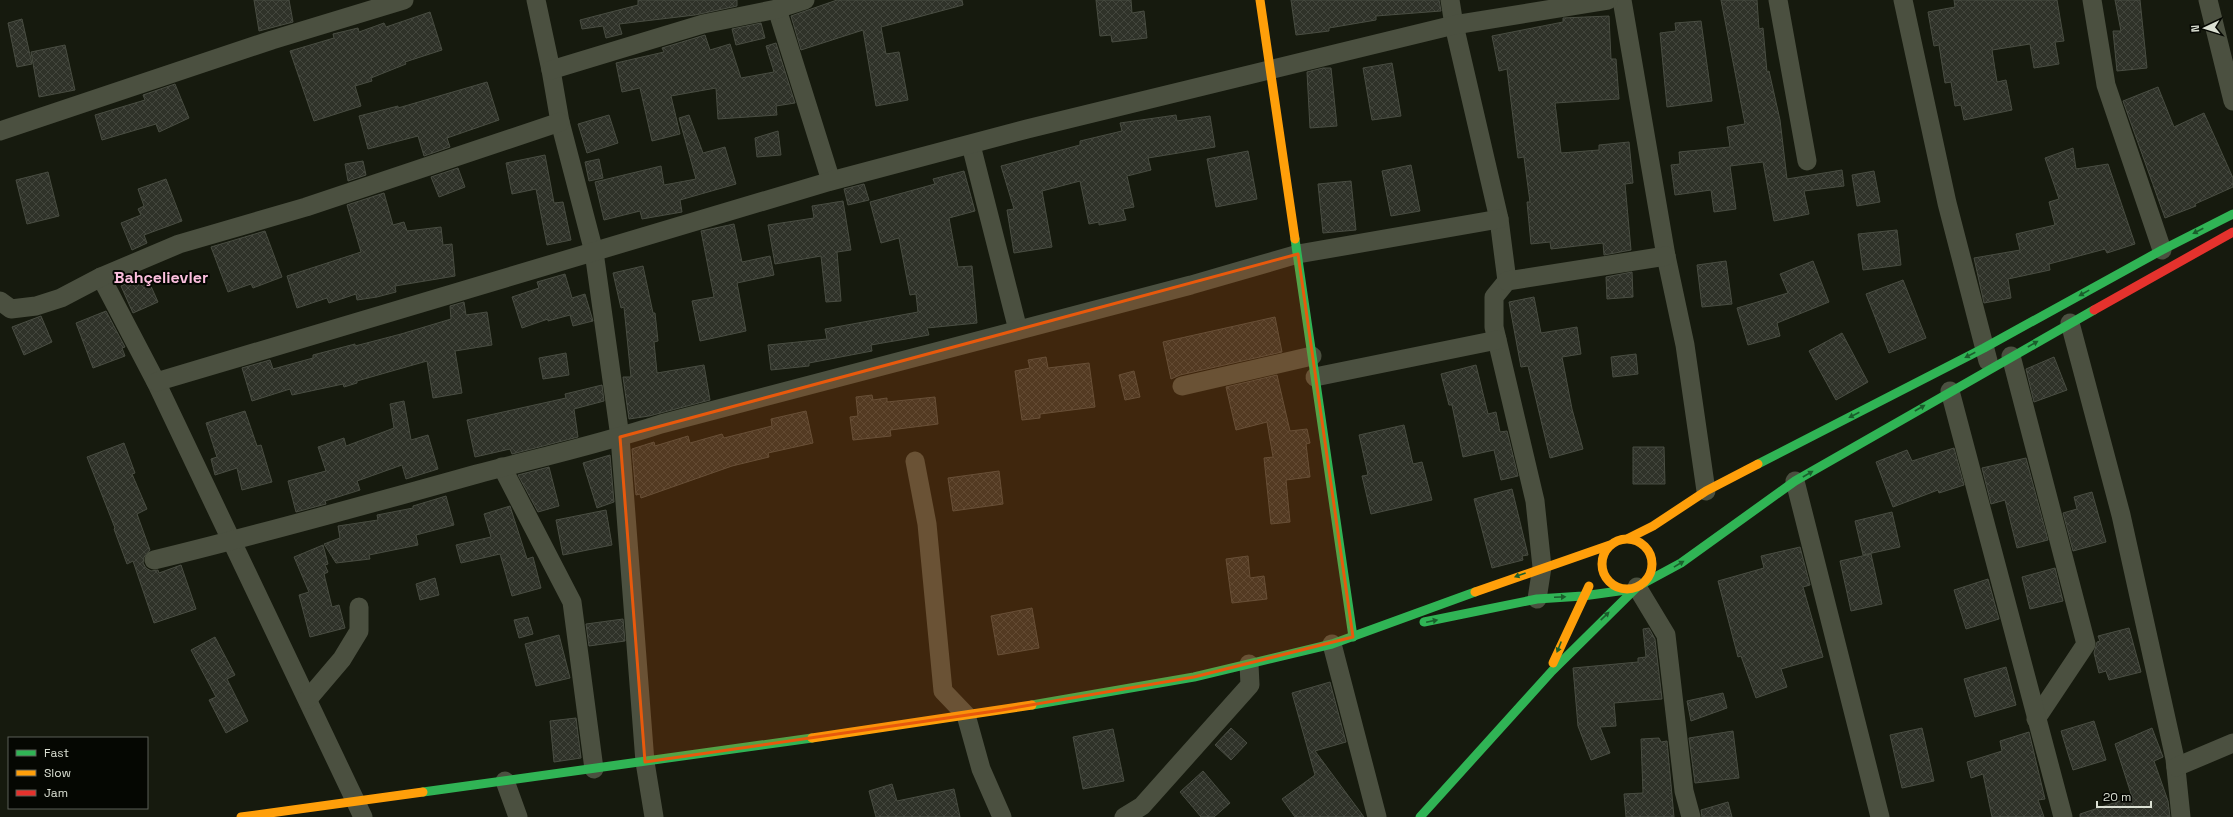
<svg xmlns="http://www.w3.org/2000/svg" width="2233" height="817" font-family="'Space Grotesk',sans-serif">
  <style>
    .building { fill: url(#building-cross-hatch); stroke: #494d42 }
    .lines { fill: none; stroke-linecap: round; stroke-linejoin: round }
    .street { stroke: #4b5040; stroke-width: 19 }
    .fast { stroke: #30b455; stroke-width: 9 }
    .slow { stroke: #ff9f0a; stroke-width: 9 }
    .jam { stroke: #e5322d; stroke-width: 9 }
    .oneway { fill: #1a5e2c }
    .marked { fill: #e8590c; fill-opacity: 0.2; stroke: #e8590c; stroke-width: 3; stroke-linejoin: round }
    .labels { text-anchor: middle; stroke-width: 4; stroke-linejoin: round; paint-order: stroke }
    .district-label { font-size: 16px; font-weight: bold; fill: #fbbfde; stroke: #050702 }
  </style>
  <defs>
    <pattern id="building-cross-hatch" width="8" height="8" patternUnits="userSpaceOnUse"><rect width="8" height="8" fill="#2f3229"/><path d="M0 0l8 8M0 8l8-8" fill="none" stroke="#43463d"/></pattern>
  </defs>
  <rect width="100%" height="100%" fill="#161a0e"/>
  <g class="building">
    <polygon points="254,0 289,0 293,22 259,31"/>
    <polygon points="638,0 737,0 737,6 695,15 619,24 622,34 606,38 603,26 582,29 580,20 638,5"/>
    <polygon points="837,0 962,0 963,5 881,27 886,54 899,52 908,100 876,106 863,30 801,50 791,16"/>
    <polygon points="1096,0 1131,0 1132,13 1144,11 1147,38 1112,42 1111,35 1100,36"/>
    <polygon points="1291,0 1439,0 1441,11 1376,16 1376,20 1329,28 1329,31 1296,35"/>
    <polygon points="1721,0 1757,0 1759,29 1763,28 1767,72 1769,71 1780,120 1787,179 1842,170 1844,186 1804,191 1809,214 1774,221 1763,162 1730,166 1736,209 1714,212 1711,190 1675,195 1671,165 1680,164 1679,152 1730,147 1727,127 1745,124"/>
    <polygon points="1954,0 2057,0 2064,41 2055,42 2059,64 2034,68 2030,44 1992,50 1997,82 2006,80 2012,110 1964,120 1961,105 1955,106 1951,82 1945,83 1939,45 1934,46 1928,12 1955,7"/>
    <polygon points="2115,0 2140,0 2147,68 2117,71 2113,31 2121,31"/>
    <polygon points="430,12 442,50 405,62 406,64 371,78 372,81 355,86 361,106 314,121 290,51 334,38 333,34 358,28 359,32 384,23 386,27"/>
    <polygon points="1609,16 1611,59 1616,59 1619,99 1555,103 1561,153 1599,150 1599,145 1629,142 1633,183 1625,184 1631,250 1604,255 1603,243 1551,249 1550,242 1531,244 1527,202 1530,202 1524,157 1518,158 1507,69 1499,71 1492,36 1563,22 1563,18"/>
    <polygon points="22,19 32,64 17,67 8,23"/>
    <polygon points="1701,21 1712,101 1667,107 1660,33 1676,31 1675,23"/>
    <polygon points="761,23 765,38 736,45 732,29"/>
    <polygon points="705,35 710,50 730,44 741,78 774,72 766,46 776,43 795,103 776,106 777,115 718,119 716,88 671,96 680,134 652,141 640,88 622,92 616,63 664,52 662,48"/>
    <polygon points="65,45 75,90 39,97 31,52"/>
    <polygon points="1392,63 1401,116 1372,120 1363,68"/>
    <polygon points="1323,68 1331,68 1337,126 1310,128 1307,72"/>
    <polygon points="487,82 499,120 447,138 450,147 424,156 418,136 368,149 359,116 398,106 398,108"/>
    <polygon points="175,84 189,118 159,132 156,124 102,140 95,115 145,100 143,95"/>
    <polygon points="2158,87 2174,127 2204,113 2233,178 2233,187 2195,204 2196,206 2165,218 2123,101"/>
    <polygon points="609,115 618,143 587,153 578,124"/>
    <polygon points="689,115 703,153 725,147 736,184 680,200 682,212 642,219 640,211 604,220 595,182 661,166 664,185 696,179 679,118"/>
    <polygon points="1176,115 1177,121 1210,116 1215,147 1148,158 1151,170 1127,176 1134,207 1123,209 1126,220 1099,225 1099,222 1089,224 1080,181 1042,191 1052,247 1014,253 1007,210 1014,209 1001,166 1080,145 1080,141 1122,131 1120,123"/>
    <polygon points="778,131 781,155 757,157 755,138"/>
    <polygon points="2073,148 2076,169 2108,164 2135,244 2107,253 2105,249 2049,264 2050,270 2008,279 2011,298 1984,303 1974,258 2020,250 2016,234 2055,225 2049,202 2059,199 2045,158"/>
    <polygon points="1248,151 1257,199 1216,207 1207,159"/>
    <polygon points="545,155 554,203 563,202 571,240 547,245 536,189 512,194 506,163"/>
    <polygon points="599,159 603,178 589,181 585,162"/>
    <polygon points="363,161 366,175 348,181 345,164"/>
    <polygon points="1411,165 1420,211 1391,216 1382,171"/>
    <polygon points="458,168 465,187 439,197 431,177"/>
    <polygon points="964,171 975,211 949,218 958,267 972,266 977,323 927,328 929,335 871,345 872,351 809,363 809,366 771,370 768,345 827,339 825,329 918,312 916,294 910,295 899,238 881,243 870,202 935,184 933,179"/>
    <polygon points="1874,171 1880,202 1857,206 1852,175"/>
    <polygon points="48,172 59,216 27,224 16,180"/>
    <polygon points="166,179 182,221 144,235 147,243 132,250 121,223 141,215 138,209 144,206 138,189"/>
    <polygon points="1351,181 1356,230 1323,233 1318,184"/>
    <polygon points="864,184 869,200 848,205 844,189"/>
    <polygon points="384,193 393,225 404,222 407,231 441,227 443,245 452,244 455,276 395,286 396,292 377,297 357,300 356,294 329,303 327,298 297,308 287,276 361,252 347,205"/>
    <polygon points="843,201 851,250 837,252 841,301 826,302 821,256 775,264 768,225 814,218 812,206"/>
    <polygon points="734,224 742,262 770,256 774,275 737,283 746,331 700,341 692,301 714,297 701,231"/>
    <polygon points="1897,230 1901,265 1863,270 1858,234"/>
    <polygon points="265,231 282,277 253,288 251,284 228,292 211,247"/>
    <polygon points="1726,261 1732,304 1702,307 1697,265"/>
    <polygon points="1813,261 1829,302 1777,323 1780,336 1748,345 1737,308 1788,293 1780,274"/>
    <polygon points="643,266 653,313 655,313 658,341 654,342 657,373 704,365 710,400 649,416 629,419 623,377 631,377 624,307 621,308 613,273"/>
    <polygon points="1632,272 1633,297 1607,299 1606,277"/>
    <polygon points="565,274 572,298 585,294 593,321 573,326 570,315 548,321 548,319 522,328 512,297 539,288 537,282"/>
    <polygon points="146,275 158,302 133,313 121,286"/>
    <polygon points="1903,280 1926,338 1889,353 1866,294"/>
    <polygon points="1534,297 1541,333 1577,327 1581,354 1562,357 1572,409 1583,449 1550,458 1528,366 1521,367 1509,302"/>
    <polygon points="464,302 466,315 487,312 492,345 455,351 462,393 433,398 427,361 357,381 357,383 344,387 343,384 292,395 290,389 252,401 242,368 270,360 273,369 313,358 313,355 355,344 355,346 401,334 451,319 450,306"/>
    <polygon points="106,311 125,347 122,348 125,356 93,368 76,323"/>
    <polygon points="41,316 52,342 24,355 12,327"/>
    <polygon points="1275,317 1282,352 1180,375 1171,379 1163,342"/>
    <polygon points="1842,333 1868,382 1836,400 1809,351"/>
    <polygon points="566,353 569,375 543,379 539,358"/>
    <polygon points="1636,354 1638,374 1613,377 1611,357"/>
    <polygon points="1046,357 1048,368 1089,363 1095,407 1040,414 1040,418 1022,420 1015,371 1030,368 1028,360"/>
    <polygon points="2054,357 2067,390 2034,402 2026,369"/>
    <polygon points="1476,365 1488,414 1496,412 1500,432 1507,431 1518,476 1501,480 1494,450 1463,457 1452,405 1449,405 1441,374"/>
    <polygon points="1134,371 1140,397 1125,400 1119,375"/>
    <polygon points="1277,375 1290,431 1307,429 1310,443 1306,444 1310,477 1286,480 1290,522 1271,524 1264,458 1273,457 1267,422 1236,430 1226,387"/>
    <polygon points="602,385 604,401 574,409 578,437 512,454 510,449 475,457 467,420 566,398 565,394"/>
    <polygon points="872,395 873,400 887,398 887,402 935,397 938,424 890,430 891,436 853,440 850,417 858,416 856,397"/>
    <polygon points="404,401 411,440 428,435 438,469 406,479 402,465 357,481 360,490 325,501 326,504 296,512 288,481 326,471 318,447 344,438 346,446 394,428 390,404"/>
    <polygon points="245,411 257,446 261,445 272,482 242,490 237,468 215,475 211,459 217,457 206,423"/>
    <polygon points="806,411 813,443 768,453 769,457 732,466 641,498 640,494 636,495 632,449 654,442 655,446 688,436 690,443 722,434 724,438 772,426 771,419"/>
    <polygon points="1404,425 1413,464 1422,462 1432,500 1371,514 1362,476 1368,475 1359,435"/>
    <polygon points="124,443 135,473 132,474 147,509 137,514 150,550 144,557 143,563 146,568 151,571 158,570 159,573 181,565 196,609 154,623 133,561 127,564 114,529 115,528 87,457"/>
    <polygon points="1633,447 1664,447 1665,484 1633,484"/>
    <polygon points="1954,448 1964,485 1939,493 1938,490 1893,507 1876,462 1907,450 1912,461"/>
    <polygon points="610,455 614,502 597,508 583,463"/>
    <polygon points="2026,458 2048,540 2017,548 2005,500 1991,504 1982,468"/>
    <polygon points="549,467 559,506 538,512 518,475"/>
    <polygon points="999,471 1003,504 953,511 948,478"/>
    <polygon points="1512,489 1528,555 1522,556 1523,560 1492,568 1474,499"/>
    <polygon points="2092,492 2106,542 2073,551 2063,513 2077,509 2074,497"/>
    <polygon points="446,496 454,525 416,535 418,545 369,555 370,559 336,563 324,544 340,538 338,526 378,520 377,515 413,508 413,506"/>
    <polygon points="510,506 527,559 533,557 541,588 512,596 500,554 461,563 456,545 491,537 484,514"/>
    <polygon points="606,510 612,545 563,555 556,520"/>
    <polygon points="1892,512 1900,547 1863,555 1855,521"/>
    <polygon points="323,545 328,564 325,565 328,572 324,574 332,607 339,605 345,628 310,637 299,595 309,592 294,557"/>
    <polygon points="1800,547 1810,585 1803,587 1823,657 1781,669 1787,687 1756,698 1741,656 1738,657 1718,581 1764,568 1761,556"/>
    <polygon points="1871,554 1882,604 1851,611 1840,561"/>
    <polygon points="1248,556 1250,578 1264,576 1267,599 1232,603 1226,559"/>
    <polygon points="2055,568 2063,601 2030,609 2022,577"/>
    <polygon points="435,578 439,595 420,600 416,584"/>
    <polygon points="1988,579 1999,619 1966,629 1954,590"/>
    <polygon points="1032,608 1039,648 998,655 991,616"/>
    <polygon points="528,617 533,634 519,638 514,620"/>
    <polygon points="623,619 625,641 589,646 586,624"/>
    <polygon points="1649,628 1655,639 1662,699 1614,703 1616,726 1600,727 1610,753 1591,760 1578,726 1573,668 1638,662 1638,658 1646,657 1643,629"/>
    <polygon points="2129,628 2141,672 2109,680 2106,671 2099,673 2094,653 2097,642 2100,641 2098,636"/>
    <polygon points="559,635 570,678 536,686 525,644"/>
    <polygon points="215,637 235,675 227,679 248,721 226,733 209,700 216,697 191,650"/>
    <polygon points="2006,667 2016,705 1975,717 1964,679"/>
    <polygon points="1330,682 1346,742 1315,751 1364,817 1295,817 1282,799 1315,775 1292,693"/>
    <polygon points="1723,693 1727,708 1691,721 1687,701"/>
    <polygon points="576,718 581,758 554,762 550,721"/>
    <polygon points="2094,721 2106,760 2073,770 2061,731"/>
    <polygon points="1231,728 1247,743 1231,760 1215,745"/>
    <polygon points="1922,728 1934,781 1902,788 1890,735"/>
    <polygon points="2152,728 2163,757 2154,761 2168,801 2170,817 2080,817 2080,814 2132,797 2115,744"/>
    <polygon points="1113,729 1124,781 1083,789 1073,737"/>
    <polygon points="1733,731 1739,778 1695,783 1689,738"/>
    <polygon points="2029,732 2045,799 2038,800 2044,817 1992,817 1983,774 1971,778 1967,762 2002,751 2000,741"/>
    <polygon points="1659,738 1661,742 1667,741 1674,817 1626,817 1624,794 1643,793 1641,739"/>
    <polygon points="1203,771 1230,803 1214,817 1201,817 1180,792"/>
    <polygon points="892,784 897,801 954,789 960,817 876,817 869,791"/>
    <polygon points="1728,802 1732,817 1702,817 1701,810"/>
  </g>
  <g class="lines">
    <g class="street">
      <polyline points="536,0 551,70 560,122 594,252 620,437 645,762 654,817"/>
      <polyline points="1450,0 1454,25 1499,219 1507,281 1494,297 1494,327 1535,501 1542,567 1537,599"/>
      <polyline points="1622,0 1666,256 1685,345 1706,491"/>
      <polyline points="1778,0 1807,161"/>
      <polyline points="1903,0 1947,203 1988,361"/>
      <polyline points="2092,0 2106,85 2162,250"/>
      <polyline points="2208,0 2233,101"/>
      <polyline points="777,9 831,181"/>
      <polyline points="551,70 703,24 777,9 805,0"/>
      <polyline points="0,131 272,40 404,0"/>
      <polyline points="971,145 1018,330"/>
      <polyline points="101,277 156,382 363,817"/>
      <polyline points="1507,281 1666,256"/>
      <polyline points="0,301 11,309 36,306 61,298 101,277 179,244 306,207 560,122"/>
      <polyline points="2070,323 2121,515 2175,759 2181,817"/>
      <polyline points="2011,356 2086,644 2036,719"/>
      <polyline points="1315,377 1497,340"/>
      <polyline points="156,382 831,181 1027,129 1454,25 1608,0"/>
      <polyline points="1182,386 1312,356"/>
      <polyline points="1950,391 2063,817"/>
      <polyline points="915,461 927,524 943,691 966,715 981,769 1002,817"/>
      <polyline points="502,467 572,602 594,769"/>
      <polyline points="1795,481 1880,817"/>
      <path d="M154,560C262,534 369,504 477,474C538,458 600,444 661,424L1191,285L1298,254L1499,219"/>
      <polyline points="1637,587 1666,635 1684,791 1691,817"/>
      <polyline points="1332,644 1377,817"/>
      <polyline points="308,699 342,659 359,631 359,607"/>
      <polyline points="2176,767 2233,743"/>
      <polyline points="505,781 518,817"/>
      <polyline points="1124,817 1142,806 1250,685 1249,664"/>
    </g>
    <g class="fast">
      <polyline points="1295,239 1353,637"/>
      <polyline points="1758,464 1984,348 2162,250 2233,214"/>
      <polyline points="1644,583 1681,563 1795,481 2094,310"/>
      <polyline points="1424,622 1537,599 1583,596 1626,590"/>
      <polyline points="1032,705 1194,677 1332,644 1475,592"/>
      <polyline points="423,792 812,738"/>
      <polyline points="1420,817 1552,671 1636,588"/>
    </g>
    <g class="slow">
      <polyline points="1260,0 1295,239"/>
      <polyline points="1629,538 1653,526 1706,491 1758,464"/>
      <circle cx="1627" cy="564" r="25"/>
      <polyline points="1475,592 1610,545"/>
      <polyline points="1553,663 1589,586"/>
      <polyline points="812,738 1032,705"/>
      <polyline points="241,817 423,792"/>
    </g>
    <polyline class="jam" points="2094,310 2233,232"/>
  </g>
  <defs><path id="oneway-solid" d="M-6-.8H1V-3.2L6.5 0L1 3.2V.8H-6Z"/></defs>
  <g class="oneway">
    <use href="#oneway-solid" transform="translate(2198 231) rotate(153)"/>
    <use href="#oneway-solid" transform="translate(2084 293) rotate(151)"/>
    <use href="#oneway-solid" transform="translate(2033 344) rotate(-30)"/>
    <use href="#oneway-solid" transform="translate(1970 355) rotate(153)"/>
    <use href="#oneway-solid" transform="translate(1920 408) rotate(-30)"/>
    <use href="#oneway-solid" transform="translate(1854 415) rotate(153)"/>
    <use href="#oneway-solid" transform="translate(1808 474) rotate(-30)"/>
    <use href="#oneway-solid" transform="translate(1679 564) rotate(-31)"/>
    <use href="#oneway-solid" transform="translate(1520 575) rotate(160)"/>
    <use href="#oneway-solid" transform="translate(1560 597) rotate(-2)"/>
    <use href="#oneway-solid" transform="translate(1605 616) rotate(-44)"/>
    <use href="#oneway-solid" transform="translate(1432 621) rotate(-12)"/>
    <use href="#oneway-solid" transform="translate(1559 647) rotate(112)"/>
  </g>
  <path class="marked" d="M1298,254L1353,637L1194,677L1002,710L645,762L620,437Z"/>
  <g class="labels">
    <g class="district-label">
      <text x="161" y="283">Bahçelievler</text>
    </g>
  </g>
  <rect x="8" y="737" width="140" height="72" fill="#050702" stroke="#5b5e56"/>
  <rect x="16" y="750" width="20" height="6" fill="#30b455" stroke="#5b5e56"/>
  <text x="44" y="757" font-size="12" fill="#dbe0d3">Fast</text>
  <rect x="16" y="770" width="20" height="6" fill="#ff9f0a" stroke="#5b5e56"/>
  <text x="44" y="777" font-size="12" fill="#dbe0d3">Slow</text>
  <rect x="16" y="790" width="20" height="6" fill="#e5322d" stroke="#5b5e56"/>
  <text x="44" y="797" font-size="12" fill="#dbe0d3">Jam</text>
  <g transform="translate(2205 28) rotate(266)" stroke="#050702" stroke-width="3" paint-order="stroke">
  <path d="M0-3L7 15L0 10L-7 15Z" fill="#dbe0d3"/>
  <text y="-6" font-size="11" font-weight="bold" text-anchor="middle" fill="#dbe0d3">N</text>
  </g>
  <path d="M2097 801v6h54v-6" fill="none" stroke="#dbe0d3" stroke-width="2"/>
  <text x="2103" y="801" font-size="12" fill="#dbe0d3" stroke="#050702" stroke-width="3" paint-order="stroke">20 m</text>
</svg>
